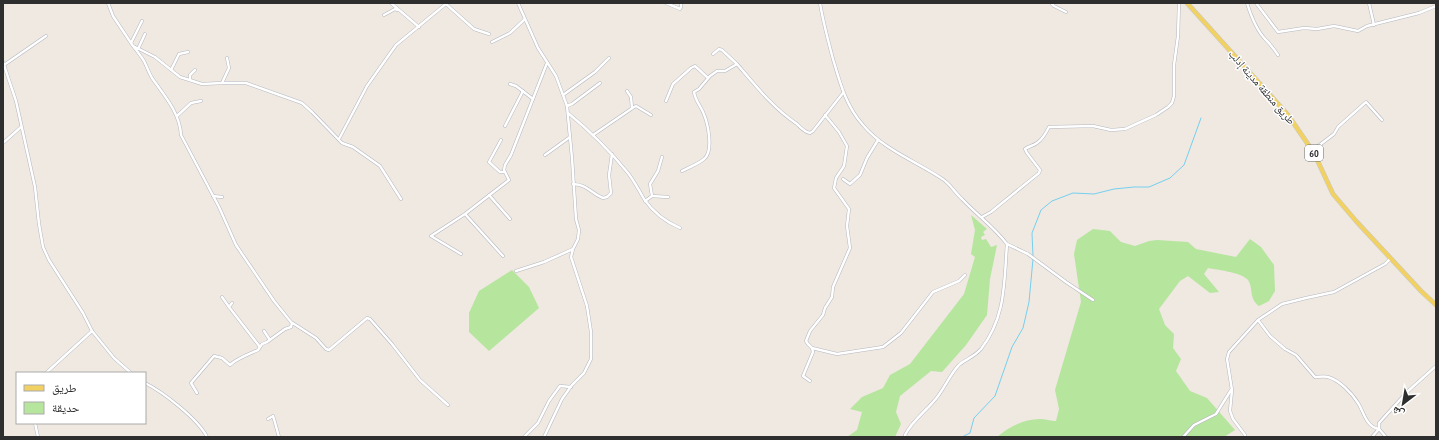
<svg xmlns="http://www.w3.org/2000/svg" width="1439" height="440" font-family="'PT Sans Narrow','Noto Naskh Arabic',sans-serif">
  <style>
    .green { fill: #b6e59e }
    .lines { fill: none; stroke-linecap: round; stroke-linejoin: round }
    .stream { stroke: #75cff0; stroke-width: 1 }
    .street-casing { stroke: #b4b7c1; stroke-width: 3.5 }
    .primary-casing { stroke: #c9c9c9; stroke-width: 5 }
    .street { stroke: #fff; stroke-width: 2.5 }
    .primary { stroke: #f2d163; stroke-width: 4 }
    .labels { text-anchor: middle; stroke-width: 3; stroke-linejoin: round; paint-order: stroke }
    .shield { fill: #fff; stroke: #6d6d6d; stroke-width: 1 }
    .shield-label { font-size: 10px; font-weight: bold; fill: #2e2e2e }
    .street-label { font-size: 11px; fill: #2e2e2e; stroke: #fff }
  </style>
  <rect width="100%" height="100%" fill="#efe9e1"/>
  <g class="green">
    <polygon points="971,215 987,229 983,232 985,235 981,237 982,240 986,239 991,247 997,245 990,279 987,315 966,345 942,372 931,371 900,396 896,412 901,424 895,437 847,437 857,430 862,412 850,409 862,397 883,388 890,375 910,364 964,294 975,257 971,254 975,230"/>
    <path d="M1093,229L1110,231L1121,242L1135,246L1149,241L1157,240L1188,242L1196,249L1236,257L1250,239L1261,247L1274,265L1275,291L1269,301L1259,306C1248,298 1254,286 1247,279C1239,272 1218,270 1208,268L1204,274L1219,292L1210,293L1188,276L1180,281L1159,309L1165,325L1174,334L1173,348L1181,359L1176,371L1190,391L1207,398L1235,430L1224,437H997C1009,427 1024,419 1040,419C1045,419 1051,421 1056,421L1059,409L1055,390L1081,302L1074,254L1077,240Z"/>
    <polygon points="512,270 529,287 539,308 489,351 469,332 469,313 479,291"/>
  </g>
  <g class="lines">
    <g class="stream">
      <polyline points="1033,256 1032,233 1041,210 1052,201 1073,193 1094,194 1114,189 1134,187 1149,187 1170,178 1184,165 1201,118"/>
      <polyline points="962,437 970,433 974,418 995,396 1012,347 1023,328 1029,302 1033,259"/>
    </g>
    <g class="street-casing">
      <g id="street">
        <polyline points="108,3 113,16 133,46 155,57 180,77 202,84 222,83 246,83 302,103 312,112 342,143 353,147 380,166 401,199"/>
        <polyline points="391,3 419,27"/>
        <polyline points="518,3 538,48 556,76 567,106 572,158 576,219 579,230 578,239 573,249 571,257 587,306 591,332 591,359 584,373 572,385 562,399 544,437"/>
        <polyline points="666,3 680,9 681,7 681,3"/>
        <path d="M820,3C823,22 828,40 833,59C840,83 846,106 863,125C883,149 915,161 941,178C950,183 954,192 962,199C977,215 993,226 1007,244C1004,282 1006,317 981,349C974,357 966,359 959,365C951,373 945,387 938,396C928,410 913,419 905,435L906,437"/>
        <polyline points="1051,3 1054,6 1066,12"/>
        <path d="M1247,3C1251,16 1256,30 1266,40C1271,45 1274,49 1278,55"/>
        <polyline points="1256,3 1278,32 1304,28 1317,29 1334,26 1358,31 1367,26 1419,13 1436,6"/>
        <polyline points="1369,3 1374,25"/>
        <polyline points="446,4 474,29 489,34"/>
        <polyline points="384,15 395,9 398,10"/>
        <polyline points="492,42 510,33 525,19"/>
        <polyline points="131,43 142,21"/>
        <path d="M133,46C137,51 141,56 144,61C147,67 149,73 152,78C164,95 180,113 181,135L219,207L236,245L274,301L291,322L316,338L326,349L329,350L367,318L370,319L392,344L420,380L448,405"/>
        <polyline points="138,49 145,34"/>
        <polyline points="713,54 719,49 722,50 737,64"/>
        <polyline points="3,62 16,101 35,187 39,224 43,247 49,260 83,313 92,331 114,358 131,373"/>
        <polyline points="4,65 46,36"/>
        <polyline points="171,70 179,54 188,52"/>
        <polyline points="190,80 190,75 195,70"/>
        <polyline points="222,83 229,68 227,58"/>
        <polyline points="510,84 516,86 533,99"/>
        <polyline points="627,91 631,97 632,108"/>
        <polyline points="563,95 595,72 609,58"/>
        <polyline points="666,101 673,84 691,68 695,66 708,78"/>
        <polyline points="567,106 572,104 600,83"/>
        <path d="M568,113C590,131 610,151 628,173C634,181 639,190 644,199C653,212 666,222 680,228"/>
        <polyline points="177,116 191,103 201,101"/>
        <polyline points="505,126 523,91"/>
        <polyline points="593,135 634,107 636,106 651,115"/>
        <polyline points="339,139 367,86 396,45 447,3"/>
        <polyline points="501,140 489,162 500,172 505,172"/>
        <polyline points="3,143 21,127"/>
        <polyline points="1313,150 1334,134 1338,127 1366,102 1382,120"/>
        <polyline points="545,155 570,137"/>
        <path d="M682,171C688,168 700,163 704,159C714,151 708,123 703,112C700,105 695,100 694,92L699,89L710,76L717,71H725L737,64C755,85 773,108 797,124C801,128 804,132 810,133L813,131L843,93"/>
        <polyline points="843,179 850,184 860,175 867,158 878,140"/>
        <path d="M573,184C589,185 590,193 603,198L607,197L611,193L609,175L612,154"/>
        <polyline points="489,195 510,219"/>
        <polyline points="213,196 222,197"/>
        <polyline points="652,196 668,197"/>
        <polyline points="645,201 652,196 650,184 658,171 662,157"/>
        <polyline points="465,214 503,256"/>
        <path d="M982,217L991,212L1039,173L1040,170L1027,153L1025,149C1029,146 1033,146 1037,143C1043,139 1046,133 1049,127L1093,126L1111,130L1125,129L1156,115L1168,107L1172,103L1174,96V65L1178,36L1179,3"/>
        <polyline points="1007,244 1028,254 1066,282 1093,300"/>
        <polyline points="461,254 431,236 465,214 509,180 504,170 505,165 511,155 547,63"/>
        <polyline points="516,271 544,262 573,249"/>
        <polyline points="222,297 229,307"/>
        <polyline points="232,303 229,307 260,347"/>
        <path d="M1258,320L1270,336L1285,349L1296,355L1315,377C1319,377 1324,376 1328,377C1339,380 1352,393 1358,403C1364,412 1366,427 1379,429L1386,437"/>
        <polyline points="264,331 270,340"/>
        <polyline points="812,348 837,354 883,347 901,333 933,292 959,281 965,275"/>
        <polyline points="46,373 92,331"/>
        <polyline points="810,381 803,376 813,352 812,348 808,344 806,341 810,331 823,315 825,308 832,297 833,287 850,248 847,226 849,209 834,188 836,178 844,166 847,146 839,132 825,115"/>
        <path d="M145,383C163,392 198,419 207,437"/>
        <path d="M197,393L191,383L214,356L222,358L230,365C236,359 249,354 258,350L262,344L267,342L285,329L291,327L292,323"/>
        <polyline points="268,419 273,416 274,419 279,437"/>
        <polyline points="35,423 38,437"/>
        <polyline points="524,437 538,423 549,401 560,386 571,387"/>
        <polyline points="1183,437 1194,425 1216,414 1231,390"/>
        <polyline points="1245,437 1245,435 1233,419 1230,411 1232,390 1227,359 1229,352 1258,320 1282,304 1306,298 1334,292 1385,264 1390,259"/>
        <polyline points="1372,437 1379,429 1379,423 1407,392 1436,366"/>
      </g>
    </g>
    <g class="primary-casing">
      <polyline id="primary" points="1187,3 1288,115 1314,153 1333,194 1356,221 1421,291 1436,305"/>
    </g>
    <use href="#street" class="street"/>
    <use href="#primary" class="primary"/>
  </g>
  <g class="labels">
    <rect class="shield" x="1305" y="145" width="18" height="16" rx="3"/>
    <g class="shield-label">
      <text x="1314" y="157">60</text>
    </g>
    <g class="street-label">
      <text transform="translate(1262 87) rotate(49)" y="4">طريق منطقة مدينة إدلب</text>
    </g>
  </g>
  <rect width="1439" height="440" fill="none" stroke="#2e2e2e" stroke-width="8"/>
  <rect x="16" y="372" width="130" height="52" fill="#ffffff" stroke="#ababab"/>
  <rect x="24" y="385" width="20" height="6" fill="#f2d163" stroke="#ababab"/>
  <text x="52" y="392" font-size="12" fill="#2e2e2e">طريق</text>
  <rect x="24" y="402" width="20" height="12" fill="#b6e59e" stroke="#ababab"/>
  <text x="52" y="412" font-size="12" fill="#2e2e2e">حديقة</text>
  <g transform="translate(1403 404) rotate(211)" stroke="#ffffff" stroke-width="3" paint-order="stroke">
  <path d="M0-3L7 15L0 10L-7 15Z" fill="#2e2e2e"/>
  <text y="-6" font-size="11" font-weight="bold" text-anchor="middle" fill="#2e2e2e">ش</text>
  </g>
</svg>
